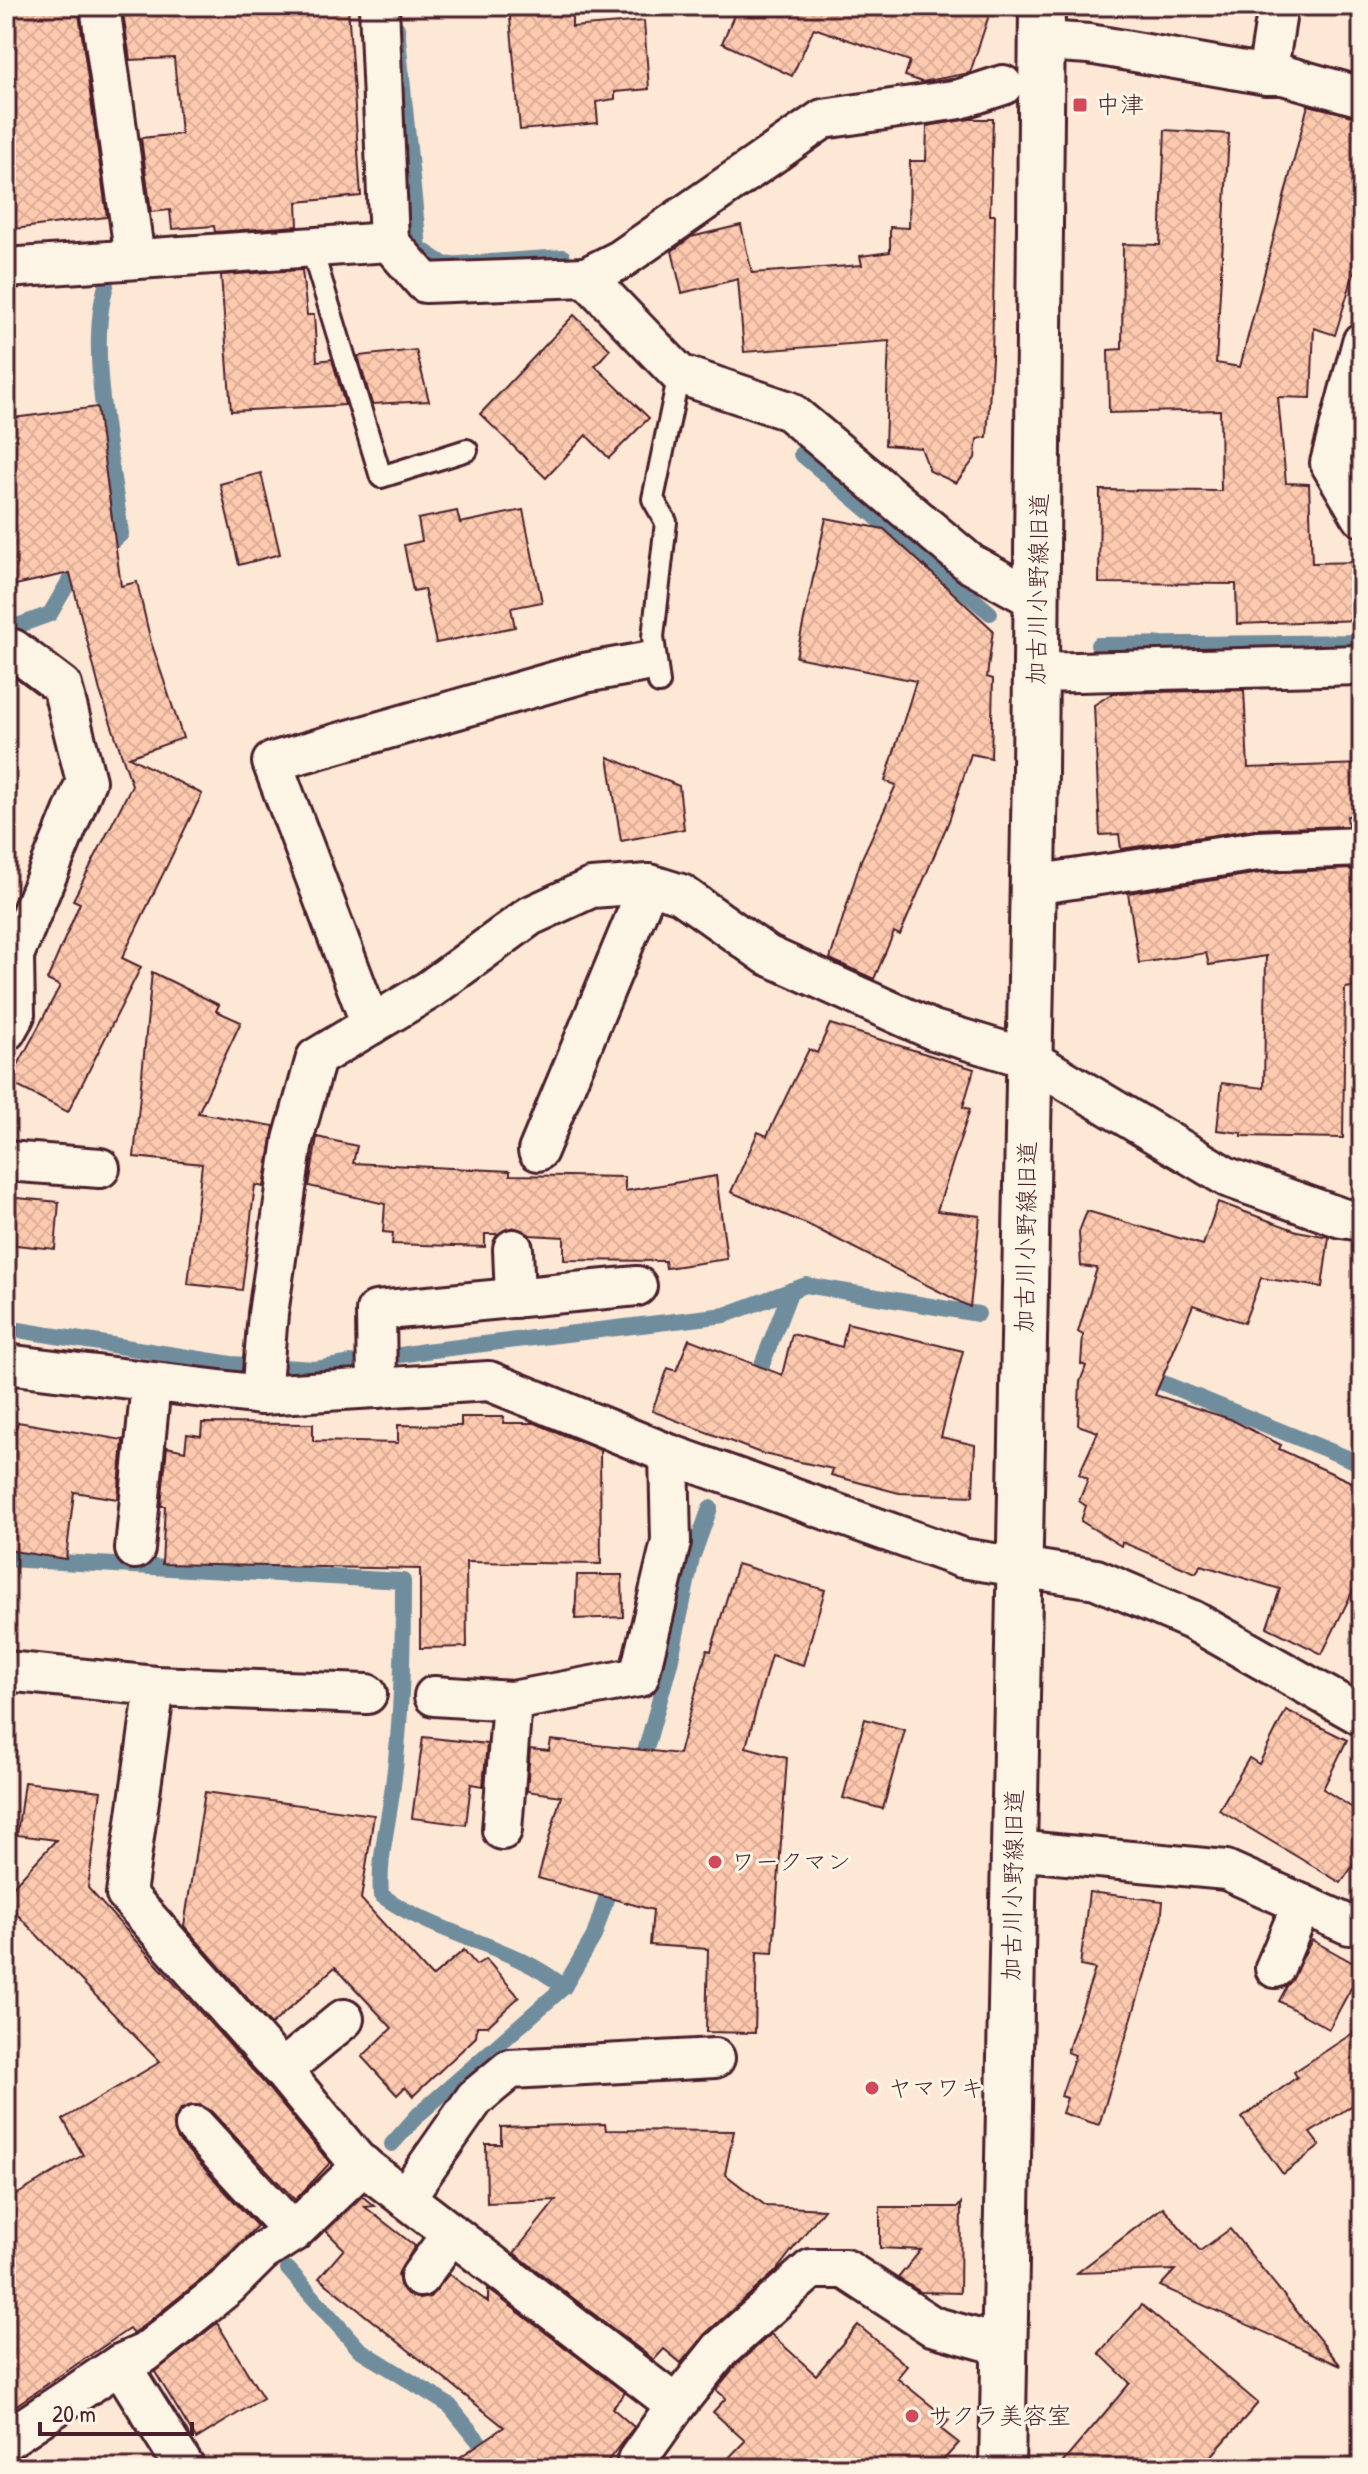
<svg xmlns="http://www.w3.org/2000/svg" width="1368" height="2474" font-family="'Patrick Hand','Klee One',sans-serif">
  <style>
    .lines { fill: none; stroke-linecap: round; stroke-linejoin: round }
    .stream { stroke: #708d9d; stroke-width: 16 }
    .building { fill: url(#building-cross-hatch); stroke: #4a1f2b; stroke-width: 2 }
    .lane-casing { stroke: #4a1f2b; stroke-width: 26 }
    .street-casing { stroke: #4a1f2b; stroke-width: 44 }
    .secondary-casing { stroke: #4a1f2b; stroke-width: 50 }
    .lane { stroke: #fcf5e5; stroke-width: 20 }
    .street { stroke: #fcf5e5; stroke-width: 38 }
    .secondary { stroke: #fcf5e5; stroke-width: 44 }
    .poi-dot { fill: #d1495b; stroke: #fcf5e5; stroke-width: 3 }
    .labels { text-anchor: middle; stroke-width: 6; stroke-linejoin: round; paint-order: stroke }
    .poi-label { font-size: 24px; fill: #4a1f2b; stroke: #fcf5e5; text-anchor: start }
    .street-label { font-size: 24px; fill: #4a1f2b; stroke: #fcf5e5 }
  </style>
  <defs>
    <pattern id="building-cross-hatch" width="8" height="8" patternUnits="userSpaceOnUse" patternTransform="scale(2)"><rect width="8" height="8" fill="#fecaaf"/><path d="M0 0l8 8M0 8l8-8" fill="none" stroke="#dbad97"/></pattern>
  </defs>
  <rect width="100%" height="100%" fill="#fde8d5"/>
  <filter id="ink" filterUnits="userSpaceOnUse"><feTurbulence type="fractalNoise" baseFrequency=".0125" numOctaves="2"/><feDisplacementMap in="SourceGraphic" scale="16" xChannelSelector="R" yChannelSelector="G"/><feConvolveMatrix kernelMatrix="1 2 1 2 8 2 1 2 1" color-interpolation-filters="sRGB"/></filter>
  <g filter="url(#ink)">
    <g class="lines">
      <g class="stream">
        <polyline points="397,28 419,248 445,265 563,257"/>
        <polyline points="801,454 990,613"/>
        <path d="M6,630L50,614L71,578L121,534C113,465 86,351 106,286"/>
        <polyline points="1098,645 1362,642"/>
        <polyline points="6,1328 231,1364 316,1369 425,1351 725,1315 806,1285 978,1314"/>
        <polyline points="1141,1374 1362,1464"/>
        <polyline points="754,1385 791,1290"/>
        <path d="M6,1559L403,1581C403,1649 402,1718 393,1785C389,1822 378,1858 381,1895C438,1936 511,1944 564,1987"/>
        <polyline points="640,1770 670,1663 692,1558 710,1508"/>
        <polyline points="392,2144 418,2115 564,1987 594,1936 613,1877"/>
        <polyline points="288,2269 359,2349 450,2406 480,2443 507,2468"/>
      </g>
    </g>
    <g class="building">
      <polygon points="6,6 78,6 107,217 6,230"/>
      <polygon points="122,6 348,6 361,196 297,202 298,226 215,232 214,226 172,229 170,210 151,212 141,138 181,134 174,58 130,60"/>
      <polygon points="509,6 572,6 572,27 644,21 649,89 615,92 615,99 596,102 598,123 520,130"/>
      <polygon points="738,6 992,6 970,73 922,82 905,76 910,61 814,28 792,76 722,43"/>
      <polygon points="1308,105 1362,118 1362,247 1335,335 1314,328 1311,398 1278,397 1286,483 1309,484 1312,563 1362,562 1362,620 1237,624 1236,584 1099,583 1100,490 1221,491 1220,410 1109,413 1108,350 1122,349 1123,244 1160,245 1165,130 1229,134 1216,363 1240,367"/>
      <polygon points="970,119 993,119 990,215 995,215 992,358 987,437 977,439 975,458 956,483 930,471 921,448 885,445 889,341 744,352 738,279 682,293 672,251 691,237 741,225 752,273 862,265 860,256 890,252 890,227 909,228 910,161 926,161 927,126"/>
      <polygon points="302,270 307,315 314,315 317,361 332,359 345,405 231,411 221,275"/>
      <polygon points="574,315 610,349 595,366 649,418 609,458 586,435 546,478 480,414"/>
      <polygon points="416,350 429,401 372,404 358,356"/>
      <polygon points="97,407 121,586 137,582 151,642 183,738 129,757 202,794 122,958 141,967 68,1112 9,1082 60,986 47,980 80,903 73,900 132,785 100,691 70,573 6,587 6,419"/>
      <polygon points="261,473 280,554 239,565 220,484"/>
      <polygon points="523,510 542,602 511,608 515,627 436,643 424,589 413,591 404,545 422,541 418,519 457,511 460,523"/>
      <polygon points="826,518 884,529 993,630 987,677 993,679 991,758 971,754 949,821 900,935 894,932 874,979 830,959 861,860 896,785 885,781 916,681 796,657"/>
      <polygon points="1244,690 1248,768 1362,764 1362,815 1347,816 1348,826 1255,829 1121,849 1119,834 1100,835 1094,705 1113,693"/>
      <polygon points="608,757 679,786 684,829 621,841"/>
      <polygon points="1353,869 1362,949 1362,986 1345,988 1343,1138 1241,1136 1242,1133 1217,1130 1222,1083 1264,1088 1266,956 1209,965 1206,953 1139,963 1128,893 1260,873"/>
      <polygon points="152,972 219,1005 216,1011 241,1022 198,1113 274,1126 264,1187 255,1185 242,1290 188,1284 202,1164 134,1157"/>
      <polygon points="830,1024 974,1069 963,1107 970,1109 937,1211 980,1216 970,1307 811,1226 731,1192 758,1132 767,1136 809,1049 817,1053"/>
      <polygon points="317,1137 357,1146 353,1163 510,1171 510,1175 625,1177 625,1191 716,1176 727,1259 666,1268 665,1261 564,1260 564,1237 530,1235 513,1227 498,1234 485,1234 485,1247 392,1244 393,1233 383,1232 385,1204 309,1186"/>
      <polygon points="6,1197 59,1202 55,1249 6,1244"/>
      <polygon points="1218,1202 1297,1231 1329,1237 1322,1287 1261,1278 1244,1323 1193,1305 1155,1395 1230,1419 1281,1445 1279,1449 1362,1487 1362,1572 1322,1654 1267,1627 1280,1589 1201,1565 1196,1573 1122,1542 1121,1546 1081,1521 1086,1506 1079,1501 1088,1479 1079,1474 1098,1432 1078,1425 1080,1382 1086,1366 1081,1364 1083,1335 1078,1332 1097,1268 1081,1266 1079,1232 1087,1211 1203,1245"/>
      <polygon points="847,1323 963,1351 941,1437 975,1445 973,1496 899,1493 831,1475 833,1469 763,1454 652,1411 668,1368 676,1371 689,1339 782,1375 792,1334 842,1347"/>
      <polygon points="461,1417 504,1417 503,1423 535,1423 600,1450 601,1564 466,1562 467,1647 420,1648 420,1569 162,1564 165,1506 161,1506 167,1447 185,1451 187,1434 201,1436 202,1423 313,1424 313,1441 398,1443 398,1425 461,1426"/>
      <polygon points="18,1422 123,1440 118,1499 74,1492 66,1559 6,1550 12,1489 6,1488 6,1426 16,1428"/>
      <polygon points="737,1564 825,1590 803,1665 771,1655 746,1747 787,1758 773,1953 757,1952 755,2033 706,2032 708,1949 650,1945 653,1910 538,1878 561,1796 527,1791 530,1749 549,1751 551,1740 679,1754 707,1650 711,1651"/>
      <polygon points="577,1575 622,1575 623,1617 575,1619"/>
      <polygon points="1286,1710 1347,1740 1323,1789 1362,1814 1362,1852 1341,1883 1219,1810 1249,1758 1259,1764"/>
      <polygon points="865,1719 905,1730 883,1809 843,1798"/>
      <polygon points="423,1737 487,1744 483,1786 471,1784 466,1825 412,1818"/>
      <polygon points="24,1782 101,1791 88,1888 265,2084 330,2163 295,2200 211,2111 201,2105 181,2109 174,2120 178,2140 257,2226 212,2271 133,2334 129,2329 6,2412 6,2201 83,2155 63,2119 160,2062 6,1903 6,1894 56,1840 17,1835"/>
      <polygon points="205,1792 374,1815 361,1899 432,1977 464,1950 476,1965 486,1959 519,1997 488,2026 477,2026 476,2037 413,2096 405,2087 397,2095 362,2057 392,2028 335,1967 271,2025 184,1926"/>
      <polygon points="1089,1892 1163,1901 1161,1922 1099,2125 1062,2113 1067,2098 1061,2096 1075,2055 1067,2052 1095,1969 1080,1966"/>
      <polygon points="1312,1940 1362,1968 1329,2029 1279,2001"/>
      <polygon points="1362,2027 1362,2099 1310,2133 1320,2146 1283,2174 1242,2118 1297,2077 1294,2072"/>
      <polygon points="605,2124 606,2130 734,2131 725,2174 766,2206 824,2209 775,2272 705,2334 681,2363 664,2349 654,2360 514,2253 556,2200 487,2203 486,2144 501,2144 501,2127"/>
      <polygon points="362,2196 374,2206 365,2207 415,2246 398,2274 400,2285 407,2294 419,2299 430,2297 449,2274 488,2302 488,2289 625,2393 612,2408 634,2427 602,2468 444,2468 504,2427 319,2278 344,2249 326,2231"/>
      <polygon points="961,2203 960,2293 921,2292 898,2278 921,2250 880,2248 880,2207 958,2207"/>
      <polygon points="1163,2207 1200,2251 1230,2229 1341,2366 1160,2286 1175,2270 1077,2273"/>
      <polygon points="1142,2305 1258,2403 1201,2468 1058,2468 1130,2383 1099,2353"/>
      <polygon points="217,2323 263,2398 196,2439 155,2372"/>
      <polygon points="858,2325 907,2366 897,2378 949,2420 941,2429 959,2443 936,2468 719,2468 745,2441 713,2412 726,2398 716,2390 736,2365 771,2334 816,2375"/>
    </g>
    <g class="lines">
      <g class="lane-casing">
        <g id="lane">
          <polyline points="311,247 381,477 467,450"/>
          <polyline points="659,683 653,637 666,522 653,499 679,374"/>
        </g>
      </g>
      <g class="street-casing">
        <g id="street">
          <polyline points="100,6 135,259"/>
          <polyline points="379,6 389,242"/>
          <polyline points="1043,41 1089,44 1267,75 1283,75 1362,97"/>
          <polyline points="1267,75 1278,6"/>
          <polyline points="6,268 389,242 425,283 586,277 679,374 789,411 971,564 1038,601"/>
          <polyline points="586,277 620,260 823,119 960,99 1003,85"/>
          <polyline points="1362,342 1330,463 1362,517"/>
          <polyline points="6,649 13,649 62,686 86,781 14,955 15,1015 6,1031"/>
          <polyline points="1037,673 1362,665"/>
          <polyline points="1033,885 1258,851 1362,847"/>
          <polyline points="371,1025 272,762 584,673 646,662"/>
          <polyline points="538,1151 649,884"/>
          <polyline points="6,1161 100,1168"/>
          <polyline points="513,1249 515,1298"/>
          <polyline points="6,1364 261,1395 489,1381 669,1454 962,1558 1096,1579 1192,1620 1362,1716"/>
          <polyline points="377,1388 376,1311 637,1286"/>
          <polyline points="261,1395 268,1314 293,1140 316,1058 429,990 530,916 591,888 649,884 681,894 767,955 933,1030 1030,1059 1227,1177 1342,1218 1362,1221"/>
          <polyline points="135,1549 151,1383"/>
          <polyline points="6,1671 155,1686 367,1694"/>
          <polyline points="155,1686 126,1894 282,2070 357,2161 676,2405 720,2350 811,2269 845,2269 932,2326 1004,2346"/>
          <polyline points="434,1696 512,1701 639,1677 671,1542 669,1454"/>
          <polyline points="502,1830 512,1701"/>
          <polyline points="1014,1850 1226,1870 1349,1925"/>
          <polyline points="1275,1968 1302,1904"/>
          <polyline points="282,2070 344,2019"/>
          <polyline points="195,2126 293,2232"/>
          <polyline points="405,2198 475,2098 510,2069 715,2058"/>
          <polyline points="420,2277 451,2234"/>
          <polyline points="120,2364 185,2468"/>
          <polyline points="6,2440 120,2364 145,2353 228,2286 262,2252 293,2232 363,2165"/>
          <polyline points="637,2460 676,2405"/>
        </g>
      </g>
      <g class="secondary-casing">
        <polyline id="secondary" points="1002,2468 1035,773 1042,6"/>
      </g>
      <use href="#lane" class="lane"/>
      <use href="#street" class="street"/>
      <use href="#secondary" class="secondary"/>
    </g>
  </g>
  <g class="poi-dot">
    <rect x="1072" y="97" width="16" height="16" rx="4"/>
    <circle cx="715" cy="1862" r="8"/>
    <circle cx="872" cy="2088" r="8"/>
    <circle cx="912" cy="2416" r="8"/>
  </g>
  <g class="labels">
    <g class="poi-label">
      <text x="1096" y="113">中津</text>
      <text x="731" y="1870">ワークマン</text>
      <text x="888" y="2096">ヤマワキ</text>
      <text x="928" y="2424">サクラ美容室</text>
    </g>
    <g class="street-label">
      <text transform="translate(1038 589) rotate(-89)" y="8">加古川小野線旧道</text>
      <text transform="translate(1026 1237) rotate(-89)" y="8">加古川小野線旧道</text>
      <text transform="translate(1013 1885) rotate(-89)" y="8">加古川小野線旧道</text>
    </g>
  </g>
  <rect width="1368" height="2474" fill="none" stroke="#fcf5e5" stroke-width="32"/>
  <rect x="16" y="16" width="1336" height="2442" fill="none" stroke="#4a1f2b" stroke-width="3" filter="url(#ink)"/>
  <path d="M40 2422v12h152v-12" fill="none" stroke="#4a1f2b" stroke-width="4"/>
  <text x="52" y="2422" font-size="24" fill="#4a1f2b" stroke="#fcf5e5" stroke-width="6" paint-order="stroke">20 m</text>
</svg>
